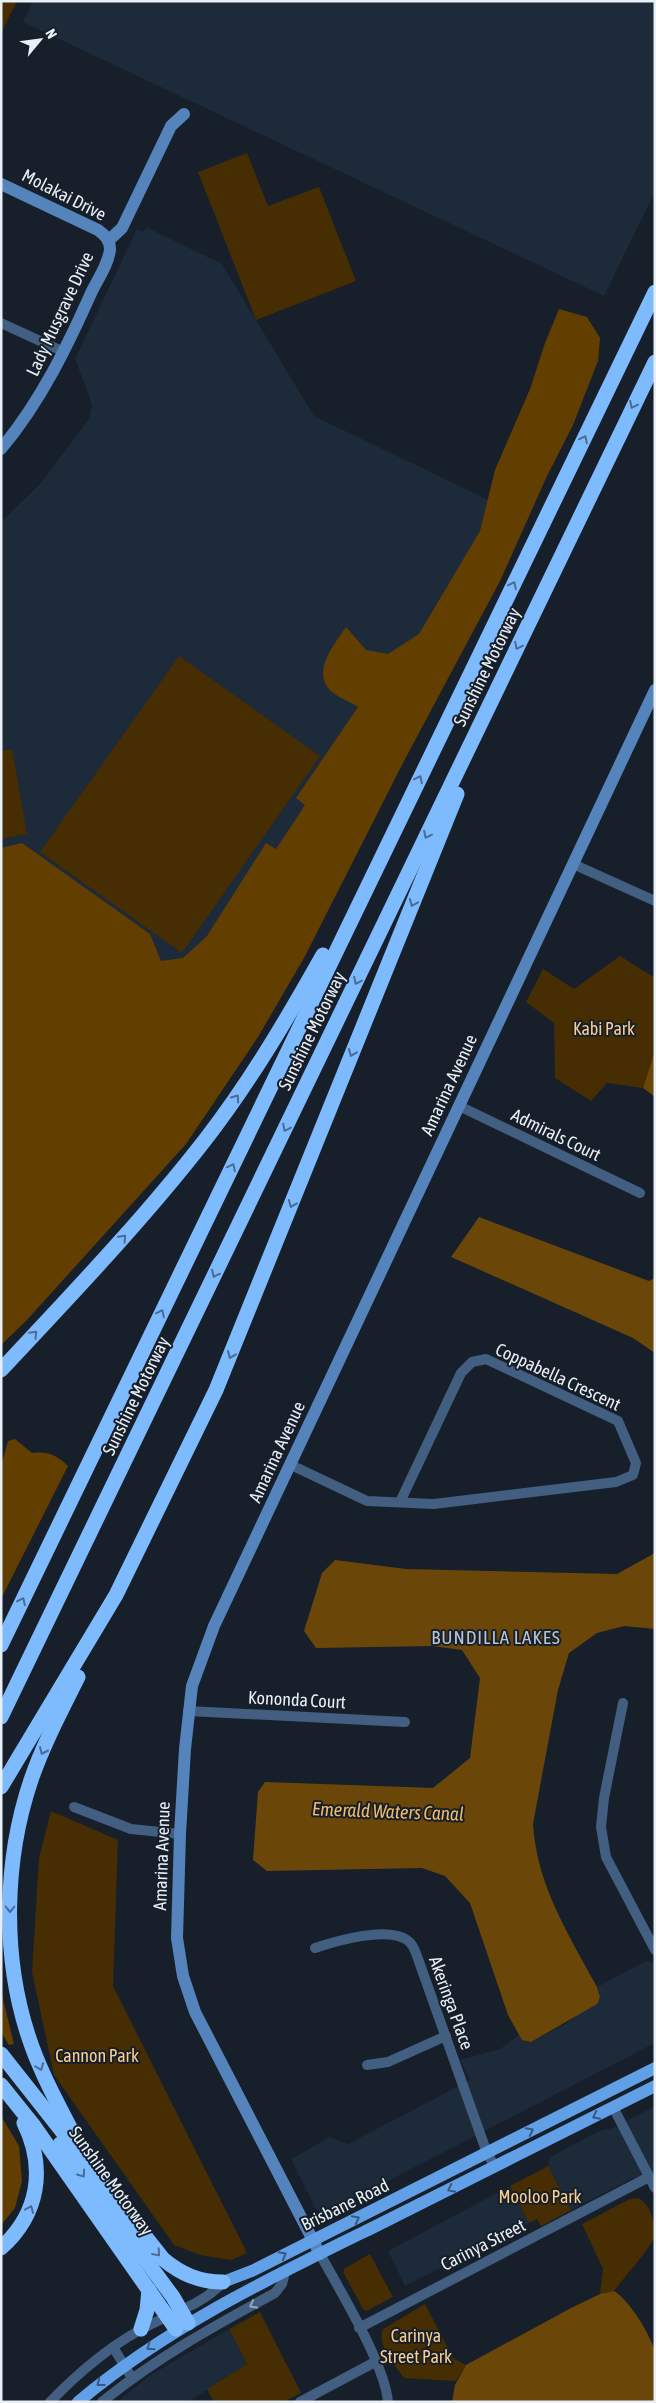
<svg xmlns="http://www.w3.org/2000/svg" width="656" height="2403" font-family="'Asap Condensed',sans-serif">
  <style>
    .built { fill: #1c2a39 }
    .green { fill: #472d02 }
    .forest { fill: #623f00 }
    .water { fill: #6a4709 }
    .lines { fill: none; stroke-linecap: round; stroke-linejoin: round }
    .street { stroke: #425f81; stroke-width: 10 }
    .secondary { stroke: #5484bb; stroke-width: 12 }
    .primary { stroke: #61a0e7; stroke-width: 12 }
    .highway { stroke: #7ebafe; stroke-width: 15 }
    .oneway { stroke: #4a6c94 }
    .oneway2 { stroke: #38597f }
    .oneway3 { stroke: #95a7bc }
    .labels { text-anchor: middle; stroke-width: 4; stroke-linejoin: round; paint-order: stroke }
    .street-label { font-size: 18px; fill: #e8eff7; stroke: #161f2a }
    .park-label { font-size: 18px; fill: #facd90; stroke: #161f2a }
    .neighbourhood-label { font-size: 19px; letter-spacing: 1px; fill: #b8c4d3; stroke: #161f2a }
    .water-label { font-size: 19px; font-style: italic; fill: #f2bb6c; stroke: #161f2a }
  </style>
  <rect width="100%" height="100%" fill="#161f2a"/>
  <g class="built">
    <polygon points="33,1 655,1 655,192 604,296 23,22"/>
    <polygon points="146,227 222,264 314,416 503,507 170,1024 1,942 1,522 40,484 89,419 92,406 90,398 75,359 137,229 143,232"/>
    <polygon points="646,1961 655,1963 655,2043 328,2212 317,2211 291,2159 330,2137 348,2144 470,2080 460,2060 500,2049 519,2035 522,2040 531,2042 565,2024 600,1997 597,1987"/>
    <polygon points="655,2106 655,2175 633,2178 571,2210 548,2166 550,2157 599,2131 613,2128"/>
    <polygon points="510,2186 529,2223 405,2286 388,2251"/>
    <polygon points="229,2329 247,2364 188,2402 117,2402 149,2376"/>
  </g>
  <g class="green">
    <polygon points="1,1 17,1 1,33"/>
    <polygon points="247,153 268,206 319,187 356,281 256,320 198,172"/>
    <polygon points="179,656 320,756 182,953 40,852"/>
    <polygon points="12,749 27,834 1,839 1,751"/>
    <polygon points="620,956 655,978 655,1050 643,1088 607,1083 591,1101 555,1078 554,1023 526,1002 543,969 574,989"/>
    <polygon points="51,1811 118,1840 113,1986 247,2253 231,2260 200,2255 174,2245 54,2075 32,1972 39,1858"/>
    <polygon points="548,2166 571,2210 541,2226 537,2219 529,2223 510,2186"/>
    <path d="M638,2198C651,2204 656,2225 654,2238C646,2254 625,2276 614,2291L600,2294L603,2269L582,2224L630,2199Z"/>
    <polygon points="370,2254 393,2297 366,2311 363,2309 343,2272 345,2268"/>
    <path d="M425,2304L453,2358L466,2365L456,2381L404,2378C395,2365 376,2344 383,2329Z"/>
    <polygon points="260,2312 301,2393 283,2402 214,2402 207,2389 247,2364 229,2329"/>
  </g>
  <g class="forest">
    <path d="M559,309L587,317L600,338L598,361L573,425L547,476L500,581L404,761L304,958L258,1037L186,1144L26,1321L1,1345V848L22,843L150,934L161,961L183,958L207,936L266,843L276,849L305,805L296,798L358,707C349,701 336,697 328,688C313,669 336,642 346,627L366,650L388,654L419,634L480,531L495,470L530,389L545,343Z"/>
    <path d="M15,1439L32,1453C47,1451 57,1455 68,1466L1,1599V1466L8,1441Z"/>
    <polygon points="1,1991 14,2044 9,2045 1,2032"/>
    <polygon points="1,2116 19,2146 22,2181 15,2208 1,2225"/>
  </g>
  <g class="water">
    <polygon points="655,1050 655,1097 643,1088"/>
    <polygon points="479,1217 649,1281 655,1278 655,1353 633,1338 451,1257"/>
    <path d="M655,1553V1629L624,1626L597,1633L569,1653L558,1690L533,1824C537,1886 568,1933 597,1987L600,1997L597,2004L531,2042L522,2040L508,2015L470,1903L445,1876L422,1868L267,1871L253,1860L258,1792L265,1782L433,1788L470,1758L480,1678L462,1650L432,1646L316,1648L304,1631L322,1573L335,1560L406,1569L617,1574Z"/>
    <path d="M614,2291C630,2301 649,2333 655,2351C656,2364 655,2388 655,2402H452L455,2385L466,2365L571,2308L600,2294Z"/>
  </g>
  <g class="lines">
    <g class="street">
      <polyline points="1,323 64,352"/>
      <polyline points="573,864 655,901"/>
      <polyline points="459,1106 640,1193"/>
      <polyline points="291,1465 367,1501 434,1504 616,1482 633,1475 636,1463 618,1421 486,1359 472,1362 461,1373 400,1502"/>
      <polyline points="623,1703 604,1798 601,1827 606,1857 655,1950"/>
      <polyline points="188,1711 405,1722"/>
      <polyline points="74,1807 131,1829 180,1834"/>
      <path d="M315,1948C336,1941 387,1926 407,1940C412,1943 415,1950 417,1956L487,2153L495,2167"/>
      <polyline points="367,2065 388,2062 446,2036"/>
      <polyline points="613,2107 655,2188"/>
      <path d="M320,2254C339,2289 385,2364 388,2402"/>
      <polyline points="359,2328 649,2177"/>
      <polyline points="113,2347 132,2378"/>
      <path d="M50,2402C77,2374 106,2349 140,2330C168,2314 202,2306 223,2282"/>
      <path d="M102,2402C156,2358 214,2326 275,2293L282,2284L285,2272"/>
      <polyline points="300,2402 375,2362"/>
    </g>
    <g class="secondary">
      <path d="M1,184L98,230C105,235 110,240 110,249C109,263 98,279 92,291C67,347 41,401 1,449"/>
      <polyline points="108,241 122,228 171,126 184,114"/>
      <path d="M320,2254L195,2012L183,1976L177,1938L180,1834L185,1749L192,1686L214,1626C362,1315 507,1002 655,690"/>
    </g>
    <g class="primary">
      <polyline points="223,2282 254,2270 655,2068"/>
      <path d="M78,2402C167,2327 270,2278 374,2227C468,2180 561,2133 655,2086"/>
    </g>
    <g class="highway">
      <path d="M1,1370C71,1295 142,1221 205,1140C250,1082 287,1019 323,955"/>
      <polyline points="1,1645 655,292"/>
      <path d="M78,1677C61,1711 43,1745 31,1780C4,1860 2,1955 28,2035C42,2079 66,2117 85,2158"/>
      <polyline points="1,1717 655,362"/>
      <polyline points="1,1787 116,1595 216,1390 457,794"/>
      <path d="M1,2054L163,2259C181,2274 199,2282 223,2282"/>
      <polyline points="1,2085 34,2126 176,2329"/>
      <polyline points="60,2144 173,2297 188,2323"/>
      <path d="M1,2248C39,2214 46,2168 24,2123"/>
      <polyline points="141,2329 147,2310 149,2290"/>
    </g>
  </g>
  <defs><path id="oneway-chevron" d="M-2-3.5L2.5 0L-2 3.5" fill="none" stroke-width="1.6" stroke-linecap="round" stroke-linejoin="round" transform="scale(1.25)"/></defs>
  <g class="oneway">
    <use href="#oneway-chevron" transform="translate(633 405) rotate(116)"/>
    <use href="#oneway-chevron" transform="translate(584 439) rotate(-64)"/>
    <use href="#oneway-chevron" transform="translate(513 585) rotate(-64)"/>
    <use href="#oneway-chevron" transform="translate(518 646) rotate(116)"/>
    <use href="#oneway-chevron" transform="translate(419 779) rotate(-64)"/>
    <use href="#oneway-chevron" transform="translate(427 835) rotate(116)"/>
    <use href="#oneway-chevron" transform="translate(413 903) rotate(112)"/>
    <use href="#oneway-chevron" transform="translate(357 981) rotate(116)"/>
    <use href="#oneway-chevron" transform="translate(352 1053) rotate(112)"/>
    <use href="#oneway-chevron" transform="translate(236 1098) rotate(-55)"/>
    <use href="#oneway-chevron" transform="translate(286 1128) rotate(116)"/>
    <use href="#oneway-chevron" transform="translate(232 1167) rotate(-64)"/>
    <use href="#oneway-chevron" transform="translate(292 1204) rotate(112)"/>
    <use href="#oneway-chevron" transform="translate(123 1238) rotate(-47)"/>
    <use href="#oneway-chevron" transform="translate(215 1274) rotate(116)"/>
    <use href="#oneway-chevron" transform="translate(161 1313) rotate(-64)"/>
    <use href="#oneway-chevron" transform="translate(34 1334) rotate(-47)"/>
    <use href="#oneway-chevron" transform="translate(231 1355) rotate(113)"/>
    <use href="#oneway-chevron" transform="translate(22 1601) rotate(-64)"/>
    <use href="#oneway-chevron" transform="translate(43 1751) rotate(114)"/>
    <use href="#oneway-chevron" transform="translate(10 1909) rotate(90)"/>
    <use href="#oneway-chevron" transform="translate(40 2067) rotate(69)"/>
    <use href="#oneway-chevron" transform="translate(82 2174) rotate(54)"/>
    <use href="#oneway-chevron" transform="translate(30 2209) rotate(-67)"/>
    <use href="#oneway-chevron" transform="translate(157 2253) rotate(49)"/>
  </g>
  <g class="oneway2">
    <use href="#oneway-chevron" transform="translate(596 2116) rotate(153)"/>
    <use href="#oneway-chevron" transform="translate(530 2131) rotate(-27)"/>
    <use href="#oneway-chevron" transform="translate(451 2189) rotate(154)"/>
    <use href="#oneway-chevron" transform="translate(356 2219) rotate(-27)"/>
    <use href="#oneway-chevron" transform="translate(283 2255) rotate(-28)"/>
    <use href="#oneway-chevron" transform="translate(150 2347) rotate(145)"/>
    <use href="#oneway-chevron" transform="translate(100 2383) rotate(142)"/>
  </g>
  <use class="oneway3" href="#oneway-chevron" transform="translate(253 2305) rotate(152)"/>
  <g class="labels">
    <g class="street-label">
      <text transform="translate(64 195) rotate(27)" y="6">Molakai Drive</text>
      <text transform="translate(60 314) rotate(-65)" y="6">Lady Musgrave Drive</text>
      <text transform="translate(487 667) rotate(-64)" y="6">Sunshine Motorway</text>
      <text transform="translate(312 1031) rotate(-64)" y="6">Sunshine Motorway</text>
      <text transform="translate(449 1085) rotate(-65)" y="6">Amarina Avenue</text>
      <text transform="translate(556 1135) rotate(26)" y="6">Admirals Court</text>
      <text transform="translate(558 1377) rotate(25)" y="6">Coppabella Crescent</text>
      <text transform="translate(136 1396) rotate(-64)" y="6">Sunshine Motorway</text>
      <text transform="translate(277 1452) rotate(-65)" y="6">Amarina Avenue</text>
      <text transform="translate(297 1700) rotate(3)" y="6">Kononda Court</text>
      <text transform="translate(162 1856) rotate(-88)" y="6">Amarina Avenue</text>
      <text transform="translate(451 2003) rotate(70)" y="6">Akeringa Place</text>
      <text transform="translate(111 2181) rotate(54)" y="6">Sunshine Motorway</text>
      <text transform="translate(345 2205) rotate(-26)" y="6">Brisbane Road</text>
      <text transform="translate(483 2245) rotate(-27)" y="6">Carinya Street</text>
    </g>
    <g class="park-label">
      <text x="604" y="1035">Kabi Park</text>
      <text x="97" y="2062">Cannon Park</text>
      <text x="540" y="2203">Mooloo Park</text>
      <text x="416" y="2342">Carinya<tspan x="416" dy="21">Street Park</tspan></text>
    </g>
    <g class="neighbourhood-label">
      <text x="496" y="1644">BUNDILLA LAKES</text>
    </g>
    <g class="water-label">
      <text transform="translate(388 1811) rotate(2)" y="7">Emerald Waters Canal</text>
    </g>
  </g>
  <rect width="656" height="2403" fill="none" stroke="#e8eff7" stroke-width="5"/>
  <g transform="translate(40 40) rotate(61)" stroke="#161f2a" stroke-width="4" paint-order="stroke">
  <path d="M0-4L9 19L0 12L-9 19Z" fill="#e8eff7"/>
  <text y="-8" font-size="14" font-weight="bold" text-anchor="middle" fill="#e8eff7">N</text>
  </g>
</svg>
